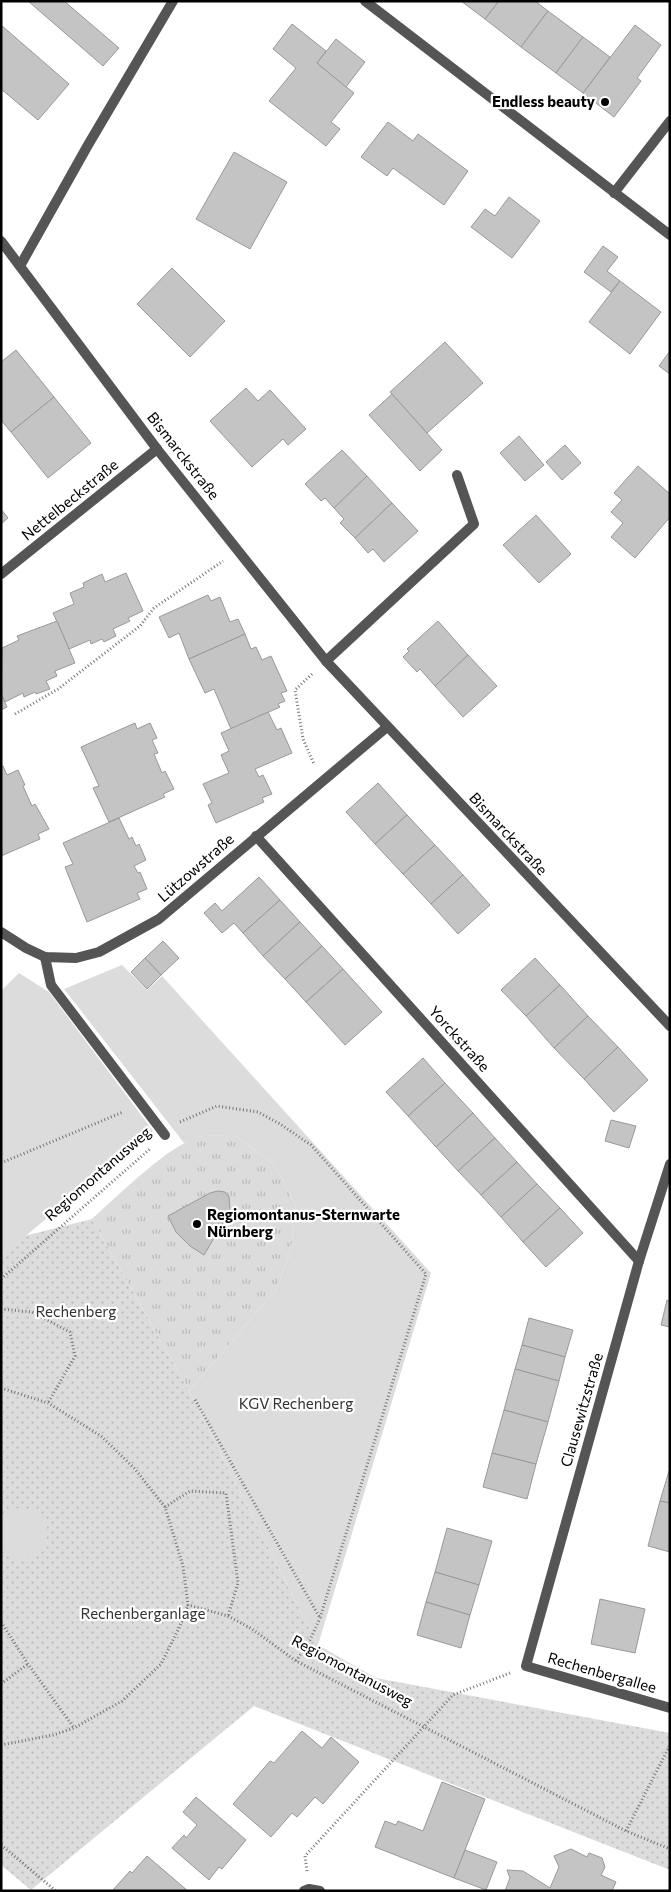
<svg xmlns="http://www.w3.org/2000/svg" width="671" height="1892" font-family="Commissioner,sans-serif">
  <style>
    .grass { fill: url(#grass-tufts) }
    .park { fill: url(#park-dots) }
    .garden { fill: #dcdcdc }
    .building { fill: #c4c4c4; stroke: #999 }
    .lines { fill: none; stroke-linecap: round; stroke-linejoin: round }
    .path { stroke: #777; stroke-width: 3; stroke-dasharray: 1 2.5; stroke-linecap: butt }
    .service { stroke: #555; stroke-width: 10 }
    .minor { stroke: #555; stroke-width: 10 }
    .poi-dot { fill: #000; stroke: #fff; stroke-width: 2 }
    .labels { text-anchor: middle; stroke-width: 4.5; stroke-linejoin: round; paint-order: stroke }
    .poi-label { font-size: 15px; font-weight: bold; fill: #000; stroke: #fff; text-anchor: end }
    .street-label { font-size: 15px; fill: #000; stroke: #fff }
    .park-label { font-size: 15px; fill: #333; stroke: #fff }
  </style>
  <defs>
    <pattern id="grass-tufts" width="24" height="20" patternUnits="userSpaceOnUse" patternTransform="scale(1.25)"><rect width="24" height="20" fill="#dcdcdc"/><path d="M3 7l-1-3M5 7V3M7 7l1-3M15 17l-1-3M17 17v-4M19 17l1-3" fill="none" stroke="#bbb"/></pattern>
    <pattern id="park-dots" width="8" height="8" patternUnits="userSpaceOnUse" patternTransform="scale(1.25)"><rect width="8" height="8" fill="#dcdcdc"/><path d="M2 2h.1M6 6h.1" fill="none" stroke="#bbb" stroke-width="1.8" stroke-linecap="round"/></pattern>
  </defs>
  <rect width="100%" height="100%" fill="#fff"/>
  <path class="grass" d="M234,1135L274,1164L296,1206L291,1250L276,1290L189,1391L92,1219C117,1197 172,1141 203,1136C213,1135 224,1135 234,1135Z"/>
  <polygon class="park" points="92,1219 189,1391 318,1645 376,1678 670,1733 670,1870 254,1706 31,1890 1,1865 1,1256 24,1236"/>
  <g class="garden">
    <polygon points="122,965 147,990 162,976 431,1273 318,1645 189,1391 276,1290 291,1250 296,1206 274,1164 234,1135 202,1136 184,1143 64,989"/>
    <polygon points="19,973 49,992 153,1131 1,1256 1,991"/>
    <path d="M19,1508C78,1513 31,1588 1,1548V1518L11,1510Z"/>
  </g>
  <g class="building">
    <polygon points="28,1 64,1 119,48 103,66"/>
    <polygon points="461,1 499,1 485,19"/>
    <polygon points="499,1 535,1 548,11 521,47 485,19"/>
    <polygon points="548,11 583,37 556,73 521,47"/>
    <polygon points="292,24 326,51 317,63 354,93 331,122 340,129 326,146 269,101 296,68 273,49"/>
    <polygon points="1,25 69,84 38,120 1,89"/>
    <polygon points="635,25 661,45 637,78 641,81 614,117 583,93"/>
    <polygon points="583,37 610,57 583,93 556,73"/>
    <polygon points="336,39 365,62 346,87 317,63"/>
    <polygon points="388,122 413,141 418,134 468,171 444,205 393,168 387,176 361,157"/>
    <polygon points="234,152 287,182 250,249 196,219"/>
    <polygon points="509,197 540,221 512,258 471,227 485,209 495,216"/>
    <polygon points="603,246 618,257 607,271 620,281 611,292 584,272"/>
    <polygon points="172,268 225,321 190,357 137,304"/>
    <polygon points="620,281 661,312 630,354 589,322"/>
    <polygon points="445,342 483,383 427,433 390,392"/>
    <polygon points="16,350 54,397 11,432 1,420 1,362"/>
    <polygon points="670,351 670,374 659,366"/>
    <polygon points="246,388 258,401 270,390 306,429 288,445 283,439 252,467 210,421"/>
    <polygon points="392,394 442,450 420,471 369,415"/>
    <polygon points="54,397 91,443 48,478 11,432"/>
    <polygon points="519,436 544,465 525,481 500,453"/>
    <polygon points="565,445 581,463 562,480 546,462"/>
    <polygon points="342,450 367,476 334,508 325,498 321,501 305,484"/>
    <polygon points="638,466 670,494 670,517 635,558 611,537 623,523 611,512 622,500 614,493"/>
    <polygon points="367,476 392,503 355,538 340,523 344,519 334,508"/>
    <polygon points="392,503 418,531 384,562 373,549 368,553 355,538"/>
    <polygon points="1,509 8,518 1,524"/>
    <polygon points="536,515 571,554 539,583 503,545"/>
    <polygon points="126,573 143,611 128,618 130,621 113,629 116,636 104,642 102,639 91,644 90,640 69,649 53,613 74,604 70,593 84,587 83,583 102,574 105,582"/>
    <polygon points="208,595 211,601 220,597 230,622 238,619 245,634 189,659 179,633 169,638 159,617"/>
    <polygon points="57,621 75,663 55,671 57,676 46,681 50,689 36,694 35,692 24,697 23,693 5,702 1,694 2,648 19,640 17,636"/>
    <polygon points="438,621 468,655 435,686 420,669 417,672 403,657 409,651 407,649"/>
    <polygon points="245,634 251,649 256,647 262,660 271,656 287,691 281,693 285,701 278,704 280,707 231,729 214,689 205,693 189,659"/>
    <polygon points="468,655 497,686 463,717 435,686"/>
    <polygon points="1,694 7,707 1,710"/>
    <polygon points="268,712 277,730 281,728 292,753 255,769 259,777 263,775 272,794 262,798 264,802 216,823 208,805 212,803 203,784 229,773 221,755 229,751 221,733"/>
    <polygon points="135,723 137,729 150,723 157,738 152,740 158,753 154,754 162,773 165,771 174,789 163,794 165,797 109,822 93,788 99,786 81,747"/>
    <polygon points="3,766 7,775 18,770 25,785 23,786 32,806 35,804 49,829 38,834 40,839 1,856 1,767"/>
    <polygon points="378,783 407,815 375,844 346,812"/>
    <polygon points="407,815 435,845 403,874 375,844"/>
    <polygon points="119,818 129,839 132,837 136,846 139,844 146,860 134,866 138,873 140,872 147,889 137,893 140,899 87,922 65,867 73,864 63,843"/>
    <polygon points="435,845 463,875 431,904 403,874"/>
    <polygon points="463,875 490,905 458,934 431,904"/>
    <polygon points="259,877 280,900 243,933 234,923 222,933 204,913 215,903 222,911"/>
    <polygon points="280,900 300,922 263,956 243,933"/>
    <polygon points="300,922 322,946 285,979 263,956"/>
    <polygon points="163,941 179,958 161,975 145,958"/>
    <polygon points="322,946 343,969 306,1002 285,979"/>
    <polygon points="145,958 161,975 147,989 131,972"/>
    <polygon points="535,958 560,985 526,1016 501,990"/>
    <polygon points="343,969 382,1012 345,1045 306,1002"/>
    <polygon points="560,985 588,1016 554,1048 526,1016"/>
    <polygon points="588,1016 618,1047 584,1079 554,1048"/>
    <polygon points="618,1047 648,1080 614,1112 584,1079"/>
    <polygon points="423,1058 445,1083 408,1116 386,1092"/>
    <polygon points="445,1083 473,1113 436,1147 408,1116"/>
    <polygon points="473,1113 495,1138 458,1171 436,1147"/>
    <polygon points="611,1120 636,1126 629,1148 605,1141"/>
    <polygon points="495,1138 517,1162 481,1195 458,1171"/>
    <polygon points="517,1162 537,1184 501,1217 481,1195"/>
    <polygon points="537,1184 560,1208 523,1242 501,1217"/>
    <polygon points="218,1191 225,1192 229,1197 230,1211 204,1255 190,1246 176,1232 168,1216 210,1193"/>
    <polygon points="560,1208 583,1233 546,1267 523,1242"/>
    <polygon points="667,1300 670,1301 670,1327 661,1325"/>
    <polygon points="529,1318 573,1330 565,1357 522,1345"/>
    <polygon points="522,1345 565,1357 559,1381 515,1369"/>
    <polygon points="515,1369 559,1381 548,1422 504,1410"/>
    <polygon points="504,1410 548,1422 536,1464 492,1453"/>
    <polygon points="492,1453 536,1464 527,1499 483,1487"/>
    <polygon points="669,1471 670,1471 670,1503 660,1501"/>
    <polygon points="660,1501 670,1503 670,1552 648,1546"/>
    <polygon points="447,1528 492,1541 479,1585 435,1572"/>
    <polygon points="435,1572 479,1585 470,1615 426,1602"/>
    <polygon points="600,1599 645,1609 635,1653 591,1644"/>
    <polygon points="426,1602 470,1615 461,1648 417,1635"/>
    <polygon points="302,1731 322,1748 331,1737 359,1762 323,1804 315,1797 297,1817 292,1813 271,1837 233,1804 270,1761 274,1763"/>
    <polygon points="442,1782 485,1799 454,1878 375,1847 385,1821 396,1825 398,1821 423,1831"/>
    <polygon points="196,1797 246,1840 222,1869 219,1867 209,1880 172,1848 184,1835 186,1838 197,1825 183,1812"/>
    <polygon points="571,1849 587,1857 589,1853 602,1858 605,1867 601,1875 616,1882 612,1891 505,1891 510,1878 507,1870 523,1871 550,1888 559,1867 554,1856"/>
    <polygon points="465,1850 497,1862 486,1890 454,1878"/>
    <polygon points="147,1856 188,1891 112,1891 130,1871 132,1873"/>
  </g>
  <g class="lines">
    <g class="path">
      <polyline points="312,674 295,690 303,739 314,764"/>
      <polyline points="15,714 58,689 140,626 154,608 223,561"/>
      <polyline points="180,1122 217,1106 258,1112 280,1124 311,1145 426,1274 320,1618 194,1398"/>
      <polyline points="1,1163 123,1112"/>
      <polyline points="1,1279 151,1148"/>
      <polyline points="1,1309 32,1312 70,1332 75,1356 48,1403"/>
      <polyline points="1,1388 48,1403 101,1436 135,1469 165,1507 183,1566 188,1605 228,1616 252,1629 296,1661 626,1831 670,1849"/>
      <polyline points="165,1507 190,1491 226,1493 238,1583 228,1616"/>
      <polyline points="1,1622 28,1664 74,1728"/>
      <polyline points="296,1661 310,1640 320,1618"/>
      <polyline points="1,1684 28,1664"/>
      <polyline points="1,1745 53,1735 74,1728 122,1701 161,1664 179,1628 188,1605"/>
      <polyline points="626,1831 670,1745"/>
      <polyline points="1,1845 56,1891"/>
      <polyline points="307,1871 305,1856 453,1695 510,1673"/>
    </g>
    <polyline class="service" points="45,957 51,985 165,1135"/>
    <g class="minor">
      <polyline points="365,1 670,235"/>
      <polyline points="614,193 670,121"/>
      <polyline points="1,241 157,449 326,661 670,1026"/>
      <polyline points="20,266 88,145 173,1"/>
      <polyline points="1,574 157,449"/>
      <polyline points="326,661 474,524 457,475"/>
      <polyline points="256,836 639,1261"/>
      <polyline points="1,932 26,948 45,957 76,958 99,952 159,919 387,727"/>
      <polyline points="670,1164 639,1261 526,1666 670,1708"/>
      <polyline points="304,1891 309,1889 320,1891"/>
    </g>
  </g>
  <g class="poi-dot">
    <circle cx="605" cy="102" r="5"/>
    <circle cx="197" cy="1224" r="5"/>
  </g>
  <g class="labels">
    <g class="poi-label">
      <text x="595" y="107">Endless beauty</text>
      <text x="207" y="1220" text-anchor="start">Regiomontanus-Sternwarte<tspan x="207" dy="17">Nürnberg</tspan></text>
    </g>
    <g class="street-label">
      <text transform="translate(183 456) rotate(52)" y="5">Bismarckstraße</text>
      <text transform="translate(70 500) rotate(-39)" y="5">Nettelbeckstraße</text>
      <text transform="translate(508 834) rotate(47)" y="5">Bismarckstraße</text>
      <text transform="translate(196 868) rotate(-41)" y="5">Lützowstraße</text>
      <text transform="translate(459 1039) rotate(48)" y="5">Yorckstraße</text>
      <text transform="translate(98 1174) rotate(-41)" y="5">Regiomontanusweg</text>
      <text transform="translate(582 1410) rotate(-74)" y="5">Clausewitzstraße</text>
      <text transform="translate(352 1671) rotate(28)" y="5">Regiomontanusweg</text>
      <text transform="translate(602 1673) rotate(16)" y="5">Rechenbergallee</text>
    </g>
    <g class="park-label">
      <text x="76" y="1317">Rechenberg</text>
      <text x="296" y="1409">KGV Rechenberg</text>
      <text x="143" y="1619">Rechenberganlage</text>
    </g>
  </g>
  <rect width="671" height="1892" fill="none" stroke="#000000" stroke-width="5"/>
</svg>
